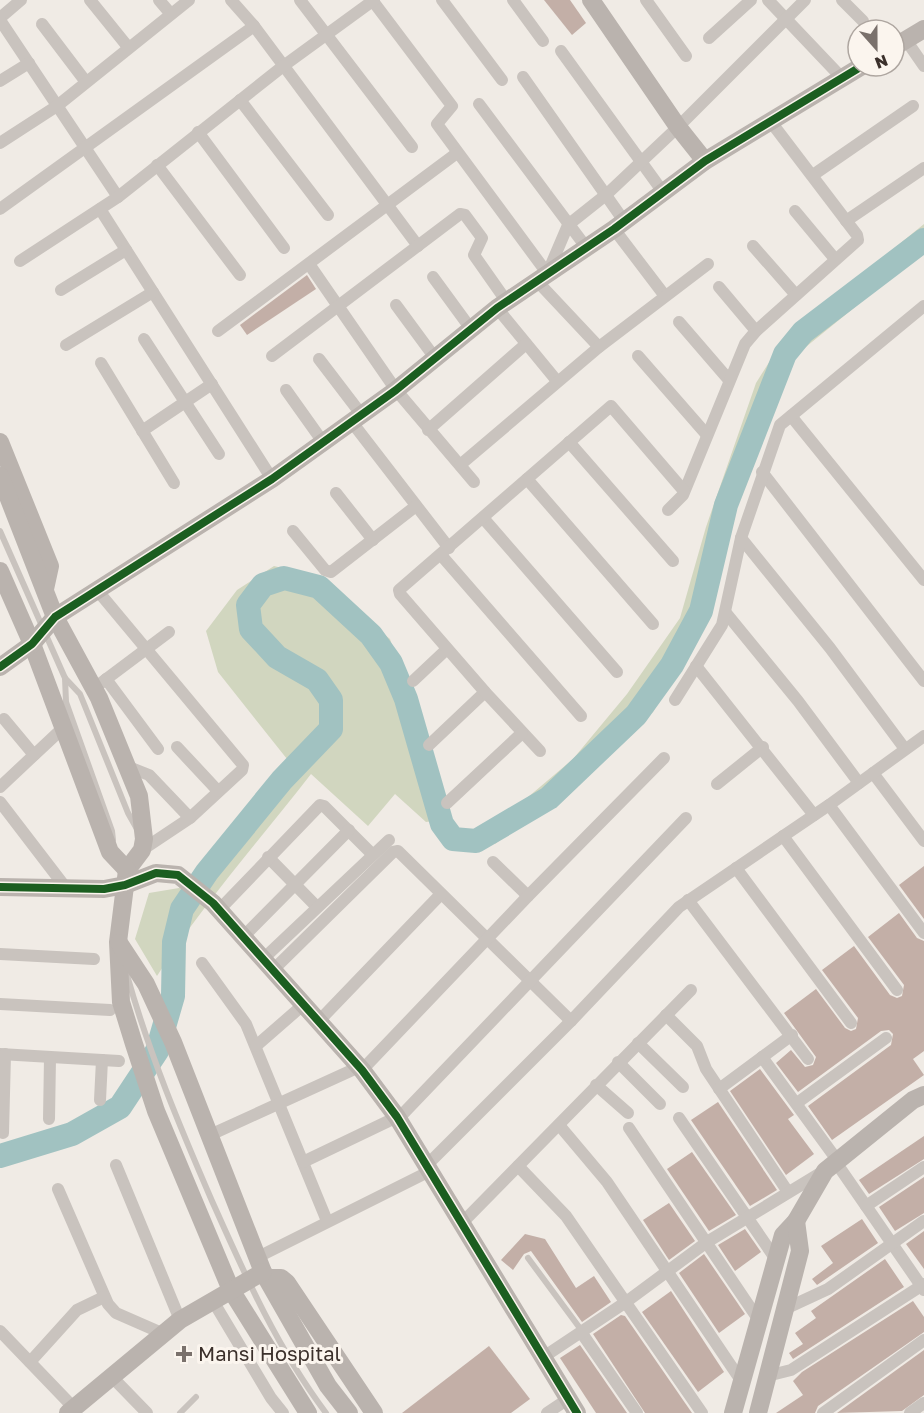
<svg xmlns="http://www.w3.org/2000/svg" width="924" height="1413" font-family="'Golos Text',sans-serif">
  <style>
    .green { fill: #d1d6bf }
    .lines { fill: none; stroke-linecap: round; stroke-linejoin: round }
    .river { stroke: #a1c2c1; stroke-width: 24 }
    .building { fill: #c3afa7 }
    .lane { stroke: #c9c3be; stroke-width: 6 }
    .street { stroke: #c9c3be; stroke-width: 12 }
    .secondary { stroke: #bab3ae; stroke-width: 18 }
    .cycleway-casing { stroke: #fbf5ee; stroke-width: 11 }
    .cycleway { stroke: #1b5e20; stroke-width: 8 }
    .poi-dot { fill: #7a716c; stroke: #fbf5ee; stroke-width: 2 }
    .labels { text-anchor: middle; stroke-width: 6; stroke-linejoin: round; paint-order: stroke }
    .poi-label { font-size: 20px; fill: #3b302b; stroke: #fbf5ee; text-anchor: start }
  </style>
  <rect width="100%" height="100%" fill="#f0ebe5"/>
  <g class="green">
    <polygon points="924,224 924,251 791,359 748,470 701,624 653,712 541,809 495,844 502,819 573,759 627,694 680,618 706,527 756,383 785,337"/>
    <path d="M274,566L310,575L390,639L448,819L426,822L395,794L368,826L311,774C259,841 202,905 157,976L135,939L149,893L179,888L216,847L287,759L218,672L206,631L237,590Z"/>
  </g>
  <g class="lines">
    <polyline class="river" points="0,1156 72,1134 120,1107 157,1051 173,996 174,942 182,909 207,872 282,780 331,729 331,700 317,680 277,657 251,629 248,605 263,585 284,578 319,587 371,635 391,663 406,699 442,824 453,839 476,841 549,798 636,715 672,665 701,611 726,505 785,354 803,332 924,240"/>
  </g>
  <g class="building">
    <polygon points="544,0 570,0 586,23 572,35"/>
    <polygon points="307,275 316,289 247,335 240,325"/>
    <polygon points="924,866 924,919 899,885"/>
    <polygon points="899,913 917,938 924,941 924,1051 913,1059 924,1075 832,1140 808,1106 891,1045 893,1034 889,1030 881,1031 798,1092 776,1063 791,1050 805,1067 813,1065 816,1057 784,1013 816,989 845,1028 851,1031 856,1029 858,1018 822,970 854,946 890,995 897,998 902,996 904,985 868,937"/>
    <polygon points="760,1069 794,1115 788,1119 814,1154 786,1175 730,1091"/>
    <polygon points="718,1102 777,1190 750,1206 691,1120"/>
    <polygon points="924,1136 924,1159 869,1194 859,1180"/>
    <polygon points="692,1152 736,1215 709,1231 667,1169"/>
    <polygon points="924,1177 924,1213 895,1231 879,1207"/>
    <polygon points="669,1203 695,1241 669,1260 643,1220"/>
    <polygon points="862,1219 878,1243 817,1285 812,1279 833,1263 821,1246"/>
    <polygon points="745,1229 761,1252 735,1271 718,1245"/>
    <polygon points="924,1231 924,1269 906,1244"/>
    <polygon points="525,1234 545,1239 576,1288 594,1276 611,1302 582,1322 531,1251 524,1254 513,1270 501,1260"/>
    <polygon points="704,1254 745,1314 719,1333 679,1273"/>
    <polygon points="885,1259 904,1287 793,1359 789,1353 803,1344 795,1333 816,1318 811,1311"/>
    <polygon points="671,1291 724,1372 698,1392 642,1312"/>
    <polygon points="913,1301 924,1317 924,1332 818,1406 815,1413 776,1413 803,1395 793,1381 802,1372"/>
    <polygon points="621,1315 625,1316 692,1413 645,1413 593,1334"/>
    <polygon points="580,1345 627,1413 596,1413 560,1358"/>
    <polygon points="489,1346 530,1399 511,1413 402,1413"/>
    <polygon points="924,1350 924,1395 902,1411 837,1413"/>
  </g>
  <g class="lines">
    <g class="lane">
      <polyline points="0,531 65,678 80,694 128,813 137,829"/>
      <polyline points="65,678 66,702 112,831 113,840"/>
      <path d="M127,975C149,1053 180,1127 212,1201C245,1275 277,1348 326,1413"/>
      <polyline points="528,1258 582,1331"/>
      <polyline points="180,1413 196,1397"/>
    </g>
    <g class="street">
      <polyline points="90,0 128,47"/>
      <polyline points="159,0 170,13"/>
      <polyline points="231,0 254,26 418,246"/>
      <polyline points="300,0 412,147"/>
      <polyline points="372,0 452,106 437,124 547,273"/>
      <polyline points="442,0 502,80"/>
      <polyline points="513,0 543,41"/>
      <polyline points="646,0 686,56"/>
      <polyline points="768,0 842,78"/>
      <polyline points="842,0 863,21"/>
      <polyline points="0,18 21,0"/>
      <polyline points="0,20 118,197"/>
      <polyline points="42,24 86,82"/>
      <polyline points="709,38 751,0"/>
      <polyline points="906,40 924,66"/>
      <polyline points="561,51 663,192"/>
      <polyline points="523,77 624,221"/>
      <polyline points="0,81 29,63"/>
      <polyline points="240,100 328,215"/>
      <polyline points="479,104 586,247"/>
      <polyline points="198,132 284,248"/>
      <polyline points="0,143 57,106 189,0"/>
      <polyline points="157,165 240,275"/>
      <polyline points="813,175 913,106"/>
      <polyline points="0,209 254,26"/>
      <polyline points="100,209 272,479"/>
      <polyline points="795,211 835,259"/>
      <polyline points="846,221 924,168"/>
      <polyline points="614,229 665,296"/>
      <polyline points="753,246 796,295"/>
      <polyline points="20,261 118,197 282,67 374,0"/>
      <polyline points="309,264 396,390 474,482"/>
      <polyline points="548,272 568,225 607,194 678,127 805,0"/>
      <polyline points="433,277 471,329"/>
      <polyline points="536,280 599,347"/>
      <polyline points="719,287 756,331"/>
      <polyline points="61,290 126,250"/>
      <polyline points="396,305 435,358"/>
      <polyline points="497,308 557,381"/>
      <polyline points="679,322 729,380"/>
      <polyline points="218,331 457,153"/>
      <polyline points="144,339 219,454"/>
      <polyline points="66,345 153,292"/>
      <polyline points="272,356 460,214 465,215 482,238 474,255 507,302"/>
      <polyline points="638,356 707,435"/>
      <polyline points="319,359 361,414"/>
      <polyline points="101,363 174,483"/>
      <polyline points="286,390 323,442"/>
      <polyline points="791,416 924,580"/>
      <polyline points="351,421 449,548"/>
      <polyline points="428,430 526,344"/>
      <polyline points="142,431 212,384"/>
      <polyline points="569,442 673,561"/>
      <polyline points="460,465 599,347 708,264"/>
      <polyline points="762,472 924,681"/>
      <polyline points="527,479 653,624"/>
      <polyline points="336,493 373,540"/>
      <polyline points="668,510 683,495 745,344 756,331 858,240 857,235 771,122"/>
      <polyline points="484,519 617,672"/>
      <polyline points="293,531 325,570 331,572 416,506"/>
      <polyline points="741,538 830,648 905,749"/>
      <polyline points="441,555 581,716"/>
      <polyline points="97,590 243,765 242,770 190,818 142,850"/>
      <polyline points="726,613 798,701 859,783"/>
      <polyline points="696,666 814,815"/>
      <polyline points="106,679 158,749"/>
      <polyline points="413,681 447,649"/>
      <polyline points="93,689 169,632"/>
      <polyline points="675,700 722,625 741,538 780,425 924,306"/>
      <polyline points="4,719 34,755"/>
      <polyline points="429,745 485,692"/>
      <polyline points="177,747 218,791"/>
      <polyline points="540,751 485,692 400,594 399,590 611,406 684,491"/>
      <polyline points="126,766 149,775 190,818"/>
      <polyline points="873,773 924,841"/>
      <polyline points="717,784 763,747"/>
      <polyline points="0,787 64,727"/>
      <polyline points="0,802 66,888"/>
      <polyline points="447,803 522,733"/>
      <polyline points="829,805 924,933"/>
      <polyline points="783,836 897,990"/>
      <polyline points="268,857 317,907"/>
      <polyline points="493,862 528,896"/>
      <polyline points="736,868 851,1023"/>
      <polyline points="688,900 808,1059"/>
      <polyline points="219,910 320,805 324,806 372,854"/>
      <polyline points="243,937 349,830"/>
      <polyline points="0,954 94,959"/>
      <polyline points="262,960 389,840"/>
      <polyline points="202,963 246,1024 327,1221"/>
      <polyline points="272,971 393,852 398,851 571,1021"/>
      <polyline points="0,1004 110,1010"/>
      <polyline points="666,1015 697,1046 706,1069 788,1192"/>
      <polyline points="318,1022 441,894"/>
      <polyline points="638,1043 683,1087"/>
      <polyline points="256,1046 303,1005"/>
      <polyline points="0,1054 119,1061"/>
      <polyline points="762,1057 837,1160"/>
      <polyline points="618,1062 660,1104"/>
      <polyline points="362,1070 528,896 664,758"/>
      <polyline points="596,1085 628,1113"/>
      <polyline points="719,1089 792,1035"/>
      <polyline points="100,1100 102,1060"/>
      <polyline points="797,1103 886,1038"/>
      <polyline points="679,1118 775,1258"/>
      <polyline points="49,1119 50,1058"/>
      <polyline points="398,1119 686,818"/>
      <polyline points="559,1125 607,1182 742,1382"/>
      <polyline points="629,1128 758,1319"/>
      <polyline points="3,1133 5,1054"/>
      <polyline points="210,1135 359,1067"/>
      <polyline points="835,1161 924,1290"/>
      <polyline points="303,1162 397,1117"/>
      <polyline points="116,1165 180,1320"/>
      <polyline points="426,1166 571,1021 679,907 829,805 924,736"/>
      <polyline points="518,1166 566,1216 702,1413"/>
      <polyline points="58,1189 108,1304 116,1313 164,1334"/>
      <polyline points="866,1206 924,1167"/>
      <polyline points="461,1224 691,990"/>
      <polyline points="258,1257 430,1171"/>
      <polyline points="213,1301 271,1398 283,1413"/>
      <polyline points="787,1308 828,1289 924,1221"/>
      <polyline points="0,1331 74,1408"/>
      <polyline points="581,1332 637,1413"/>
      <polyline points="542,1358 626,1302 707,1242 824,1171"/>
      <polyline points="30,1362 77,1310 104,1297"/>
      <polyline points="767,1376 791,1370 924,1284"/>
      <polyline points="113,1378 147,1413"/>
      <polyline points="547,1413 568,1399"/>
      <polyline points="823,1413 924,1340"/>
      <polyline points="910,1413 924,1403"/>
    </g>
    <g class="secondary">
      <polyline points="591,0 678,127 705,161"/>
      <polyline points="894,47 924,29"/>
      <polyline points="0,442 50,566 45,589"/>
      <polyline points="0,476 55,617 99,698 139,796 144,839 142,850 127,870 118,942 121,1002 134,1044 156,1111 231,1290 308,1413"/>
      <polyline points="0,571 32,644 110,852 127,870"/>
      <polyline points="0,667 32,644 55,617 272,479 396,390 497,308 614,229 705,161 862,66"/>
      <polyline points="0,887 104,889 125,885 156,873 178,875 213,903 362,1070 397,1117 577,1413"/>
      <polyline points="119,943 146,984 173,1042 263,1272 328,1386 349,1413"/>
      <polyline points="267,1278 281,1278 287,1283 374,1413"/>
      <polyline points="68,1413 180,1320 263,1272"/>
      <polyline points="733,1413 783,1235 796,1221 825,1171 913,1100 924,1095"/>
      <polyline points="758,1413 800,1251 796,1221"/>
    </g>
    <g class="cycleway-casing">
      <g id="cycleway">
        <polyline points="0,667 32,644 55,617 272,479 396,390 497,308 614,229 705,161 862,66"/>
        <polyline points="0,887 104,889 125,885 156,873 178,875 213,903 362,1070 397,1117 577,1413"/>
      </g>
    </g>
    <use href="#cycleway" class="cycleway"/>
  </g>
  <path class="poi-dot" d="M181 1345h6v6h6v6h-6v6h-6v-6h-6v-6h6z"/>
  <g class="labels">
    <g class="poi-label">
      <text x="198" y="1361">Mansi Hospital</text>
    </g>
  </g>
  <g transform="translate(876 48) rotate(159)"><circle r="28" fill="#fbf5ee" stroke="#aea6a0" stroke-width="1.5"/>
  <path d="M0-4.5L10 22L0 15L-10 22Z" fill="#7a716c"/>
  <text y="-9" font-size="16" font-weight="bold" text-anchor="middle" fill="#3b302b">N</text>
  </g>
</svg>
